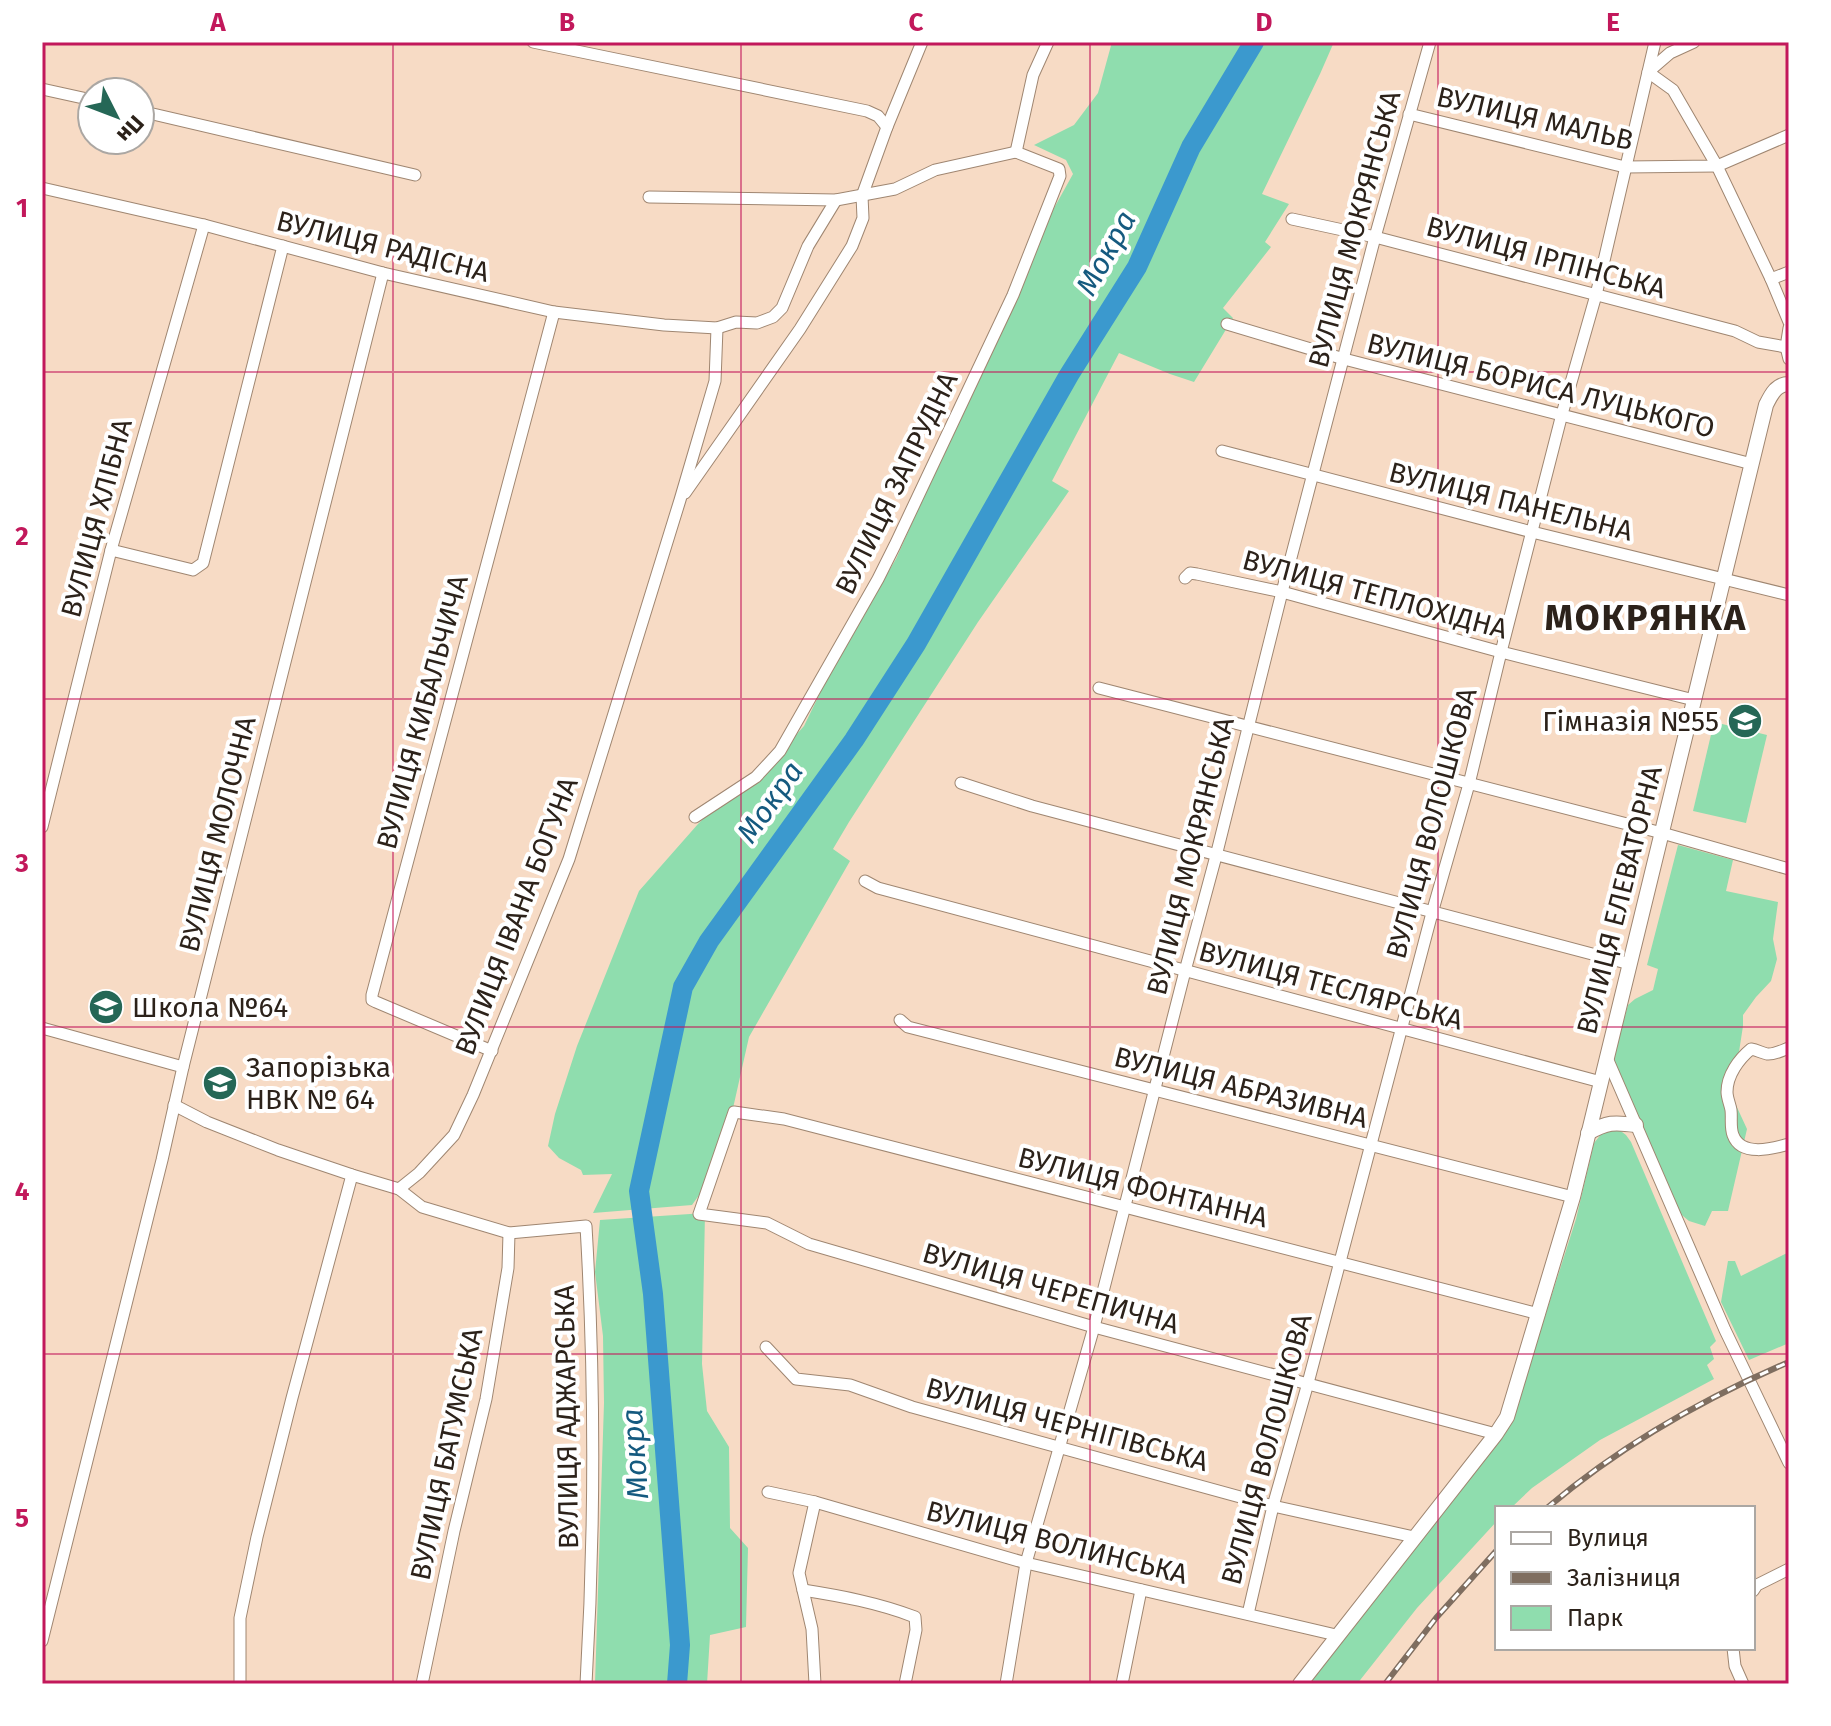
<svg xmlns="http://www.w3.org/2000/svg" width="1831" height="1726" font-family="'Fira Sans',sans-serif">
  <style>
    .green { fill: #8fddae }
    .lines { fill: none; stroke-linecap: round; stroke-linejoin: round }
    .river { stroke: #3b99ce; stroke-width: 20 }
    .minor-casing { stroke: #9f8671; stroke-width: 13 }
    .tertiary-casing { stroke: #9f8671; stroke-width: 16 }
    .minor { stroke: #fff; stroke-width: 11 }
    .tertiary { stroke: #fff; stroke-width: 14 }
    .rail-casing { stroke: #7f6e60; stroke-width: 6 }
    .rail { stroke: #fff; stroke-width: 3; stroke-dasharray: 9; stroke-linecap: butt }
    .grid { fill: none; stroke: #c2185b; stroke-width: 2; stroke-opacity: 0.55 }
    .labels { text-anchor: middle; stroke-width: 8; stroke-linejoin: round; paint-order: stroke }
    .street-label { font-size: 28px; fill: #2c221a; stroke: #fff }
    .poi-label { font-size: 28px; fill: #2c221a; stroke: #fff; text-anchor: start }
    .water-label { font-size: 30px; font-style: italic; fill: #155a7f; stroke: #fff }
    .district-label { font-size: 36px; font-weight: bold; letter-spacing: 2px; fill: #2c221a; stroke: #fff }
    .neatline { fill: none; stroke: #c2185b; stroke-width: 3 }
    .grid-label { font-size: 26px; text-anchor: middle; font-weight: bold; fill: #c2185b }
  </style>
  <rect width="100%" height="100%" fill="#f7dbc5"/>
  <g class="green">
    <polygon points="1112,42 1334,42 1320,74 1262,194 1289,204 1265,242 1271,247 1223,308 1233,318 1194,382 1170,374 1119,353 1052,481 1069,491 978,622 849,822 833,849 850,861 749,1037 727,1135 707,1184 692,1205 593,1213 612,1174 583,1175 581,1170 559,1158 548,1146 555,1114 577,1046 639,891 698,824 728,794 771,763 804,726 840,652 896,559 1044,226 1073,174 1066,160 1034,145 1074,125 1098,93"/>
    <polygon points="1714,722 1767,735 1746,823 1693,811"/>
    <polygon points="1678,845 1733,860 1726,891 1778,902 1773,939 1777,959 1771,981 1756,997 1743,1015 1743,1026 1739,1052 1732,1061 1724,1088 1735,1103 1747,1129 1728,1211 1712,1211 1705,1226 1689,1221 1677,1211 1613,1060 1628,1005 1635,999 1653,990 1658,969 1647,965"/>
    <polygon points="1618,1129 1626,1135 1631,1142 1716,1341 1710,1347 1714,1359 1707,1365 1714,1379 1600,1440 1532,1488 1511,1508 1497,1508 1497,1521 1417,1608 1357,1684 1306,1684 1517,1404 1576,1219 1594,1143 1602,1133"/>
    <polygon points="705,1213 702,1364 707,1411 729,1447 730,1528 748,1548 746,1627 710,1635 707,1684 595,1684 604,1403 603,1336 595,1272 600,1220"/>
    <polygon points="1789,1252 1789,1343 1749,1360 1721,1302 1728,1261 1735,1261 1741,1276"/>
  </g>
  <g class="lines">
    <polyline class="river" points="677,1684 680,1645 653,1294 639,1191 683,987 709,941 854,740 916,644 1069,375 1137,267 1191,147 1254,42"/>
    <g class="minor-casing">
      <g id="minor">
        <polyline points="533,42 867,111 878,116 887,127"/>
        <polyline points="1694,42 1670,53 1648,72 1673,90 1717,166 1771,279 1789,322"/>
        <polyline points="42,89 92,100"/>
        <polyline points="140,111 415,175"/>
        <polyline points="1409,114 1625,167 1717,166 1789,135"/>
        <polyline points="1016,152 1033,75 1048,42"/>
        <polyline points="42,188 204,225 383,273 554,312 664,325 717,328 736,322 757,323 773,317 782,308 808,246 836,200"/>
        <polyline points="649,197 836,200 895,189 935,170 1016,152"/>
        <polyline points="1292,219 1375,237 1735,331 1758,342 1786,347"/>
        <polyline points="1771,279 1789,272"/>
        <polyline points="1227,324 1344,359 1752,464"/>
        <polyline points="1789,328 1786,347 1789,359"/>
        <polyline points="1222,451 1532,532 1789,595"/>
        <polyline points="685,493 800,329 852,246 863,218 862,196 887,127 922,42"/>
        <polyline points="111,550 193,570 203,563 283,246"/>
        <polyline points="1185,578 1190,573 1197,574 1282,592 1501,652 1694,700"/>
        <polyline points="1099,688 1662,833 1789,869"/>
        <polyline points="961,783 1032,806 1630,964"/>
        <polyline points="695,817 756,777 780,751 878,579 895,545 1013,295 1060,176 1059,169 1016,152"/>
        <polyline points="42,827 111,550 204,225"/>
        <polyline points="865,881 878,888 1601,1082"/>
        <polyline points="900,1020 908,1027 1573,1197"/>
        <polyline points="42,1028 183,1067"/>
        <path d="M1789,1048C1783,1050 1774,1055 1767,1054C1762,1053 1757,1050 1751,1049C1739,1059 1727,1075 1727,1092C1727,1098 1730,1104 1731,1110C1732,1118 1730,1127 1733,1135C1741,1157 1772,1149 1789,1144"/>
        <polyline points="492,1051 376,1002 372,1000 372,995 554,312"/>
        <polyline points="1607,1058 1725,1330 1789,1463"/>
        <path d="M174,1105L207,1122L278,1150L352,1175L399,1189L422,1207L509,1233L586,1226C595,1379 595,1532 586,1684"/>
        <polyline points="399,1189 419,1173 454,1135 473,1095 569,859 680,500 715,381 717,328"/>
        <polyline points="766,1347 796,1379 850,1385 912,1407 1273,1506 1414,1537"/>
        <polyline points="1496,1434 1094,1327 809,1244 767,1223 699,1214 734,1112 784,1119 1539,1314"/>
        <polyline points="768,1492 815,1502 1026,1563 1336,1635"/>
        <polyline points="815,1502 799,1573 812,1629 815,1684"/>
        <path d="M803,1590C841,1596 879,1603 915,1617L916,1630L905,1684"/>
        <polyline points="1753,1591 1757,1585 1789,1569"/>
        <polyline points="1248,1614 1273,1506 1308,1383 1432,913 1469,784 1501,652 1562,414 1596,295 1655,42"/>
        <polyline points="42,1641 162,1160 183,1067 383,273"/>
        <polyline points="1733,1648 1735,1666 1743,1684"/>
        <polyline points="240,1684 240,1618 257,1537 292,1398 352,1175"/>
        <polyline points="422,1684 454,1531 486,1399 508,1268 509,1233"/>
        <polyline points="1006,1684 1026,1563 1094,1327 1185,971 1216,856 1282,592 1375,237 1430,42"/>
        <polyline points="1122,1684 1141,1590"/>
      </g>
    </g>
    <g class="tertiary-casing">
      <g id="tertiary">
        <path d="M1588,1133C1607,1122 1614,1122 1636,1125"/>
        <path d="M1300,1684L1496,1434L1507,1417L1573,1197L1766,405C1771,395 1776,384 1789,384"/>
      </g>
    </g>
    <use href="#minor" class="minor"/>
    <use href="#tertiary" class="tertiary"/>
    <g class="rail-casing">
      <g id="rail">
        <path d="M1547,1508C1620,1446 1700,1400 1789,1362"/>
        <polyline points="1385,1684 1436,1618 1497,1550"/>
      </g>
    </g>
    <use href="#rail" class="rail"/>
  </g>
  <path class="grid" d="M393,42V1684M741,42V1684M1090,42V1684M1438,42V1684M42,372H1789M42,699H1789M42,1027H1789M42,1354H1789"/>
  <defs>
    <g id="school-disc" transform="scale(1.8)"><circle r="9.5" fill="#256756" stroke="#fff"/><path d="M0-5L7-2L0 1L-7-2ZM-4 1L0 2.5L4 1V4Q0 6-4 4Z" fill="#fff"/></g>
  </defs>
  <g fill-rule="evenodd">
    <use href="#school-disc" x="1745" y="721"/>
    <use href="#school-disc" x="106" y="1007"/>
    <use href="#school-disc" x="220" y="1083"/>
  </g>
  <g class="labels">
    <g class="street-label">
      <text transform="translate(1535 118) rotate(13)" y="10">ВУЛИЦЯ МАЛЬВ</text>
      <text transform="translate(1354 229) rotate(-75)" y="10">ВУЛИЦЯ МОКРЯНСЬКА</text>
      <text transform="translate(383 246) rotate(14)" y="10">ВУЛИЦЯ РАДІСНА</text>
      <text transform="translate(1546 257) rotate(15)" y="10">ВУЛИЦЯ ІРПІНСЬКА</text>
      <text transform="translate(1541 385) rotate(14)" y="10">ВУЛИЦЯ БОРИСА ЛУЦЬКОГО</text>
      <text transform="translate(896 483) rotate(-64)" y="10">ВУЛИЦЯ ЗАПРУДНА</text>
      <text transform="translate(1511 501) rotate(14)" y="10">ВУЛИЦЯ ПАНЕЛЬНА</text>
      <text transform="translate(96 518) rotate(-75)" y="10">ВУЛИЦЯ ХЛІБНА</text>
      <text transform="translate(1375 594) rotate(15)" y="10">ВУЛИЦЯ ТЕПЛОХІДНА</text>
      <text transform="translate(422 712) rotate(-75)" y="10">ВУЛИЦЯ КИБАЛЬЧИЧА</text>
      <text transform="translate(1431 823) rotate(-75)" y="10">ВУЛИЦЯ ВОЛОШКОВА</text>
      <text transform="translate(217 834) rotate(-76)" y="10">ВУЛИЦЯ МОЛОЧНА</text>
      <text transform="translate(1190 856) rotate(-76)" y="10">ВУЛИЦЯ МОКРЯНСЬКА</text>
      <text transform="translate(1619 900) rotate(-76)" y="10">ВУЛИЦЯ ЕЛЕВАТОРНА</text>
      <text transform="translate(516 916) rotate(-69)" y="10">ВУЛИЦЯ ІВАНА БОГУНА</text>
      <text transform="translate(1331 985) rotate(15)" y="10">ВУЛИЦЯ ТЕСЛЯРСЬКА</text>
      <text transform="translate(1241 1087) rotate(14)" y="10">ВУЛИЦЯ АБРАЗИВНА</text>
      <text transform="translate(1143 1187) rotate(14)" y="10">ВУЛИЦЯ ФОНТАННА</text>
      <text transform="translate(1051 1288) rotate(16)" y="10">ВУЛИЦЯ ЧЕРЕПИЧНА</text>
      <text transform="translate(566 1417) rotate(-91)" y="10">ВУЛИЦЯ АДЖАРСЬКА</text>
      <text transform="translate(1067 1424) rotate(15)" y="10">ВУЛИЦЯ ЧЕРНІГІВСЬКА</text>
      <text transform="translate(1266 1449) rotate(-75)" y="10">ВУЛИЦЯ ВОЛОШКОВА</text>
      <text transform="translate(446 1454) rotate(-78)" y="10">ВУЛИЦЯ БАТУМСЬКА</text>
      <text transform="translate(1057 1542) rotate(14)" y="10">ВУЛИЦЯ ВОЛИНСЬКА</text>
    </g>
    <g class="poi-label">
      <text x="1719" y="731" text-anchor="end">Гімназія №55</text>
      <text x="132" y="1017">Школа №64</text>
      <text x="246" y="1077">Запорізька<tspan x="246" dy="32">НВК № 64</tspan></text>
    </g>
    <g class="water-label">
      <text transform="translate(1106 253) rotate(-61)" y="10">Мокра</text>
      <text transform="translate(770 802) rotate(-55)" y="10">Мокра</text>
      <text transform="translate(635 1454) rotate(-94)" y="10">Мокра</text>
    </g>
    <g class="district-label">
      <text x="1646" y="630">МОКРЯНКА</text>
    </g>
  </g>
  <rect width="1831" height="1726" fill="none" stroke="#ffffff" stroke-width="88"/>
  <rect x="1495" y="1506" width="260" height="144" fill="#ffffff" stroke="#aba7a3" stroke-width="2"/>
  <rect x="1511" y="1532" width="40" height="12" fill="#ffffff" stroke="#aba7a3" stroke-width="2"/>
  <text x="1567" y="1546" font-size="24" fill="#2c221a">Вулиця</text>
  <rect x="1511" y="1572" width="40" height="12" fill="#7f6e60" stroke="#aba7a3" stroke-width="2"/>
  <text x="1567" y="1586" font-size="24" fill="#2c221a">Залізниця</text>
  <rect x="1511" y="1606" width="40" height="24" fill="#8fddae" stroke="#aba7a3" stroke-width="2"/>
  <text x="1567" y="1626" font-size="24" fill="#2c221a">Парк</text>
  <g transform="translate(116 116) rotate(132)"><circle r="38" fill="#ffffff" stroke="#aba7a3" stroke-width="2"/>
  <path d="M0-6L14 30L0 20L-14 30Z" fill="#256756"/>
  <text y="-12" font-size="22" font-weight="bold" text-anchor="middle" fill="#2c221a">Пн</text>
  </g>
  <rect x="44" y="44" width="1743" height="1638" class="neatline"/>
  <g class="grid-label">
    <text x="218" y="31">A</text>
    <text x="567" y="31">B</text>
    <text x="916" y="31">C</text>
    <text x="1264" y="31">D</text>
    <text x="1613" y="31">E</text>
    <text x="22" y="217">1</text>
    <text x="22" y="545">2</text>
    <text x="22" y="872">3</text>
    <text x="22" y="1200">4</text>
    <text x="22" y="1527">5</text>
  </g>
</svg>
